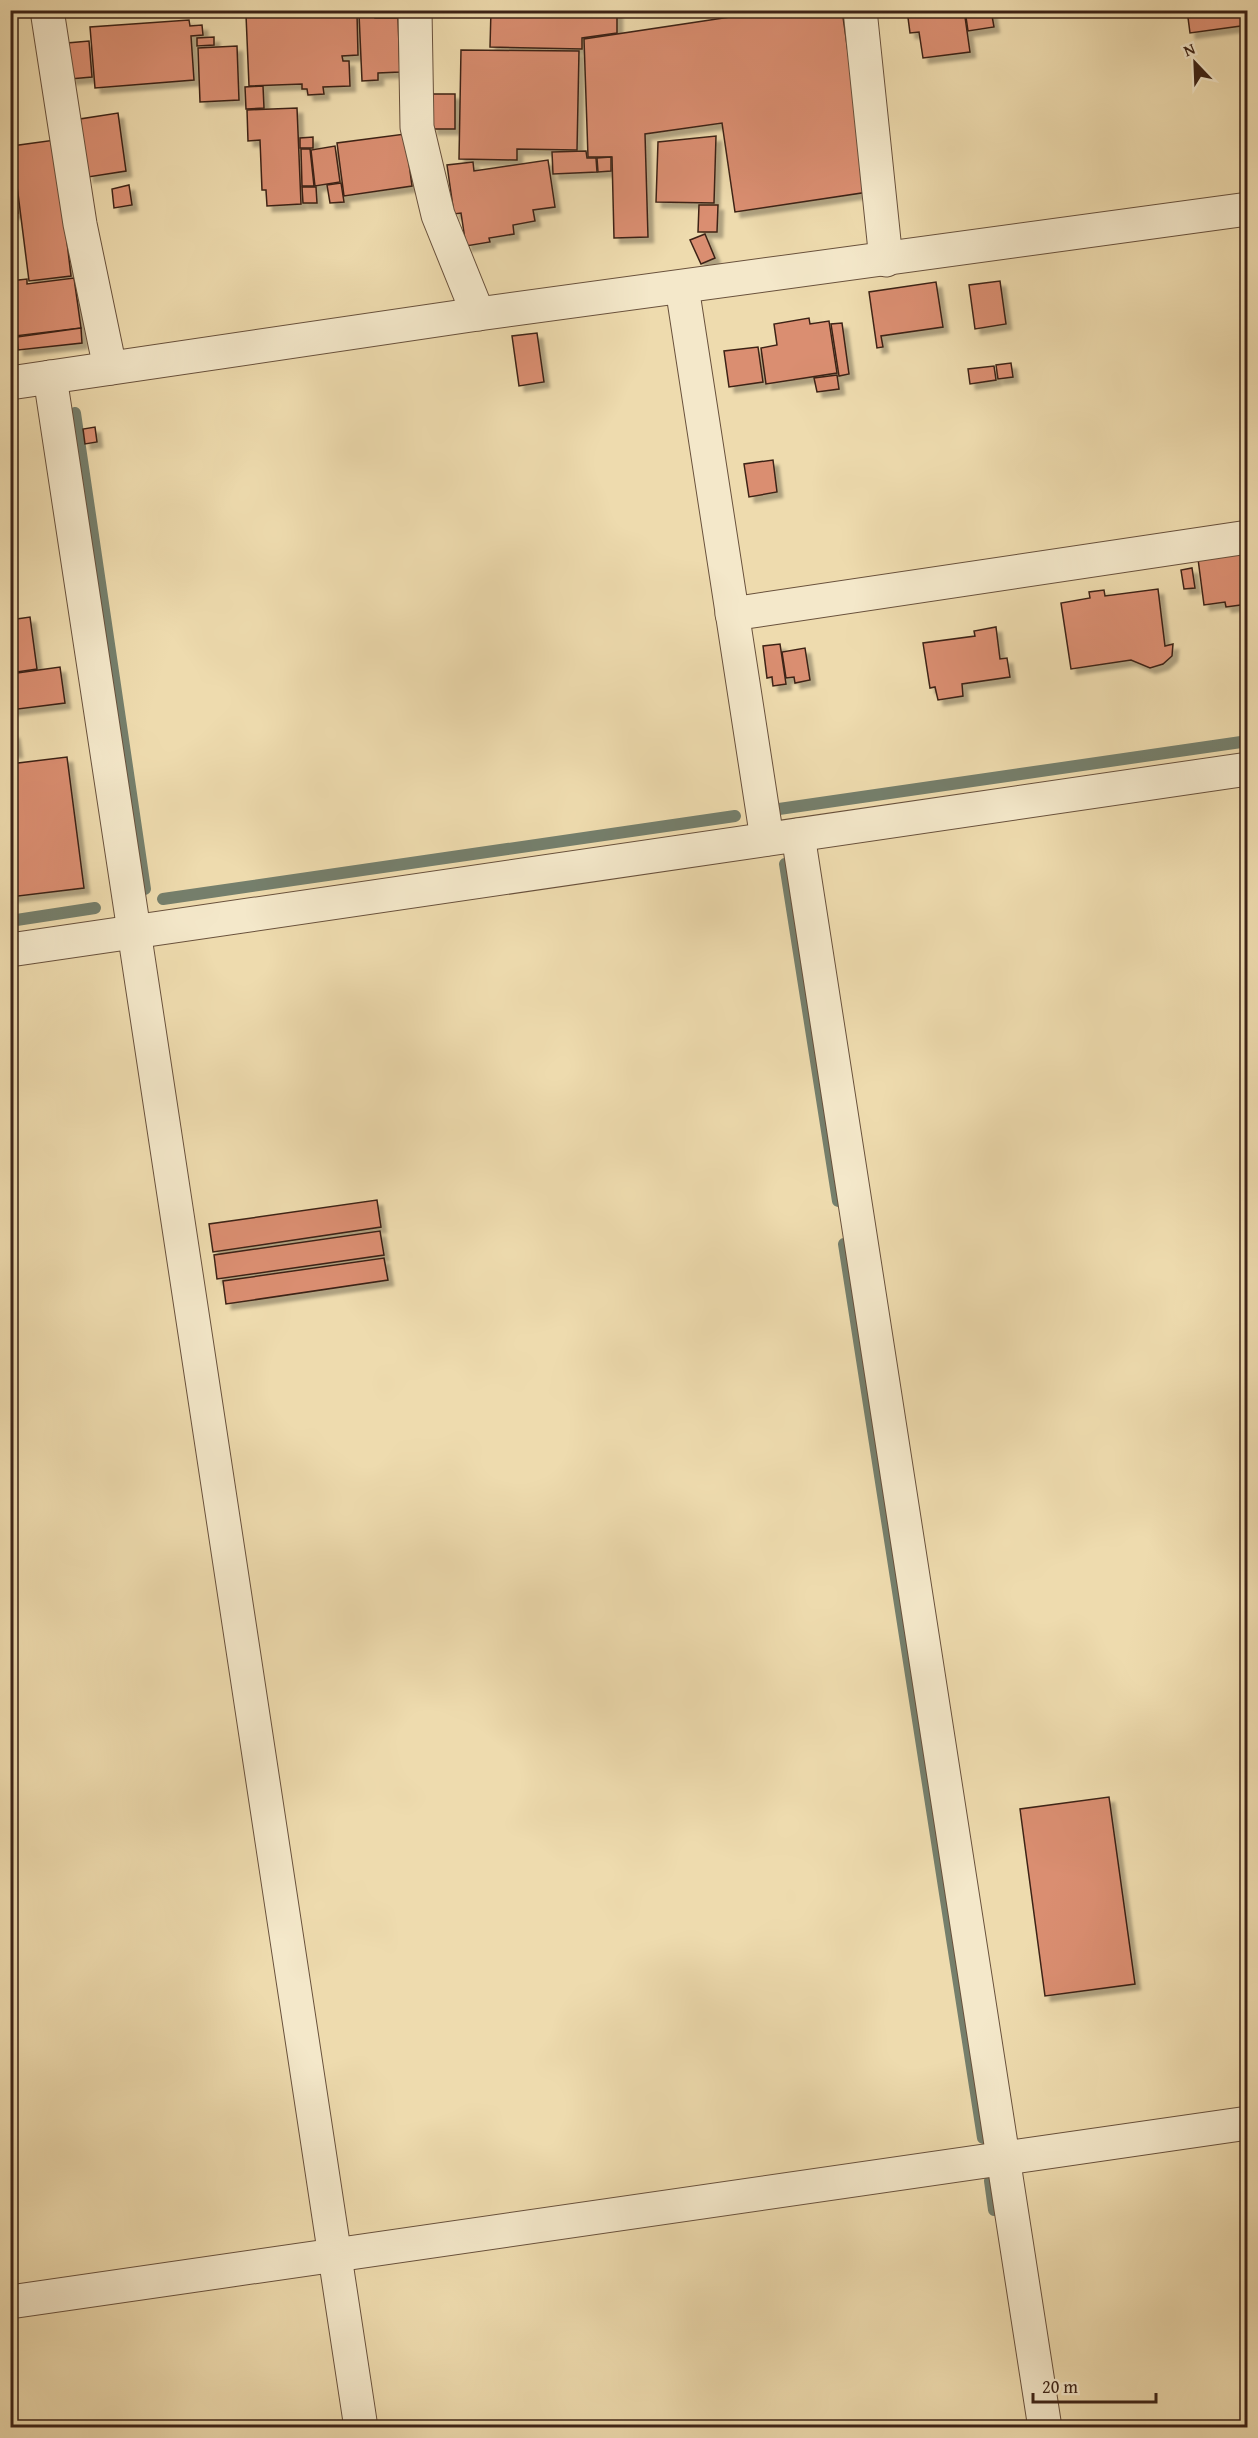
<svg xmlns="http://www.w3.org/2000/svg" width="1258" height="2438" font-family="'Gentium Book Plus',serif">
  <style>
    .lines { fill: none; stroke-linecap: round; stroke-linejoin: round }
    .stream { stroke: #757f6c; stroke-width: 12 }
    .building { fill: #da8e71; stroke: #3d2316; stroke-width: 1.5; filter: url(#shadow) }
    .street-casing { stroke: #69513c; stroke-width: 35 }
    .street { stroke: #f4e8ca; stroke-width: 33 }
  </style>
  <defs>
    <filter id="shadow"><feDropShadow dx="5.5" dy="5.5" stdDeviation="1.5" flood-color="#0004"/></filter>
  </defs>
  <rect width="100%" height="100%" fill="#eedbae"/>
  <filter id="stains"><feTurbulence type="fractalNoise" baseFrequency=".00333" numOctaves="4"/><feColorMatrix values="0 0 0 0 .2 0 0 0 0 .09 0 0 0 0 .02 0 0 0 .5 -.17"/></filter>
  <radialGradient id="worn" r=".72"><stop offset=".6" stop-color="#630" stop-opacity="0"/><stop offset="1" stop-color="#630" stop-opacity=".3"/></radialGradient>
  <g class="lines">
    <g class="stream">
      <polyline points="75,413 145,889"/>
      <polyline points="779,809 1248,741"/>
      <polyline points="785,864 838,1201"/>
      <polyline points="163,899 735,816"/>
      <polyline points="10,921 95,908"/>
      <polyline points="844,1244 983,2138"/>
      <polyline points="990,2181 994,2210"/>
    </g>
  </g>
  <g class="building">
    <polygon points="491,10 617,10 617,33 582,38 582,49 490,47"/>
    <polygon points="777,10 842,10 868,192 735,212 722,123 645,134 648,237 614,238 612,157 588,157 584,39"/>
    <polygon points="907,10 964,10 970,52 923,58 919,32 910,33"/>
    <polygon points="965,10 991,10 994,27 968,31"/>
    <polygon points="1187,10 1248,10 1248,25 1190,33"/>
    <polygon points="341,12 340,14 357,14 358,55 342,56 343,61 349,61 350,86 323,87 324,94 308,95 307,89 302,89 302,84 249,86 246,15"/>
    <polygon points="375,12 375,18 398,18 400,72 378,73 378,80 362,81 359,14"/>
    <polygon points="189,20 190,26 202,25 203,35 191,36 194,80 95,88 90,27"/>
    <polygon points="214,37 214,45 197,46 197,38"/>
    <polygon points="89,41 92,77 70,79 67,43"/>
    <polygon points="237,46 239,100 200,102 198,48"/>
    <polygon points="461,50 579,51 577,150 517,149 517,160 459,159"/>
    <polygon points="263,86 264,108 246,109 245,87"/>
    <polygon points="433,94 455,94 455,129 432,129"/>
    <polygon points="297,108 301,204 267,206 266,190 262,190 260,140 248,141 247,110"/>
    <polygon points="118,113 126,171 88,177 80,119"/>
    <polygon points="405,134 412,186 344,196 337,143"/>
    <polygon points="716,136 714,203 656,202 658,142"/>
    <polygon points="313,137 313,148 300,148 300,138"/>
    <polygon points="55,140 71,276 29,281 12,146"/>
    <polygon points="335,146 340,182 315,186 311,150"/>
    <polygon points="301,149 310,149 314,186 302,186"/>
    <polygon points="586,151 587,158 596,158 597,172 553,174 552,152"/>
    <polygon points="10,153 18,213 10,213"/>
    <polygon points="611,157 611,171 598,172 597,158"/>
    <polygon points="548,160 555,207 533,210 535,221 513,225 514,234 489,238 490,242 466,246 461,213 454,214 447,165 473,162 474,171"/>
    <polygon points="341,183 344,202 330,203 327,185"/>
    <polygon points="129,185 132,205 114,208 112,189"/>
    <polygon points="302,187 316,187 317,203 303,203"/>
    <polygon points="699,205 718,205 717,232 698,232"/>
    <polygon points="705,234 715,258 701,264 690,240"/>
    <polygon points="74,278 81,328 15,336 10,281 27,279 27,284"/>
    <polygon points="1000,281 1006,324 975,329 969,285"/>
    <polygon points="936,282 943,327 881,336 883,347 877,348 869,292"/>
    <polygon points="809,318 810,324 829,321 837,373 766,384 761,348 777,345 774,324"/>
    <polygon points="842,323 849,374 839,376 831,324"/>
    <polygon points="81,328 82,343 18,350 17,337"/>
    <polygon points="537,333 544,382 519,386 512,336"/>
    <polygon points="758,347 763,382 729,387 724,351"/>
    <polygon points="1011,363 1013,377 998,379 996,365"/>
    <polygon points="994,366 996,380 970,384 968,369"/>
    <polygon points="837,375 839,389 817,392 814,378"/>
    <polygon points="95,427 97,442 85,444 83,429"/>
    <polygon points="773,460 777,492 749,497 744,464"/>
    <polygon points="1248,551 1248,604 1226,607 1225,602 1204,605 1198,559"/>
    <polygon points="1192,568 1195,588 1184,589 1181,570"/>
    <polygon points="1158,589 1165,646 1173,644 1172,656 1163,664 1150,668 1131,660 1071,669 1061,603 1090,598 1089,592 1104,590 1105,596"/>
    <polygon points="30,617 37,669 10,673 10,620"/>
    <polygon points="996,627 1000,659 1007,658 1010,677 962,684 963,696 938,700 935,687 930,688 923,643 975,636 974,631"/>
    <polygon points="780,644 786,684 773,686 772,677 767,678 763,646"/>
    <polygon points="805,648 810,680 795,683 794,677 786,678 782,652"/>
    <polygon points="60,667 65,703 10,710 10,674"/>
    <polygon points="14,733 17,752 10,752 10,734"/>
    <polygon points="67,757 84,888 10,897 10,764"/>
    <polygon points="377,1200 381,1227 213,1252 209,1224"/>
    <polygon points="380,1231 384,1255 217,1279 214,1255"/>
    <polygon points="384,1258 388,1280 226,1304 223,1281"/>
    <polygon points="1109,1797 1135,1984 1045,1996 1020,1809"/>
  </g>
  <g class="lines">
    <g class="street-casing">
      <g id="street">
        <polyline points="47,10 80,224 110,368"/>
        <polyline points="415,10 417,127 438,215 478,314"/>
        <polyline points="860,10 886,260"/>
        <polyline points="682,287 767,839"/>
        <polyline points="50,377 361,2428"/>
        <polyline points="10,383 478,314 1248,209"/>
        <polyline points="732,614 1248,537"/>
        <polyline points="798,835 1045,2428"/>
        <polyline points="10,950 1248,769"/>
        <polyline points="10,2302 1248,2123"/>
      </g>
    </g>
    <use href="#street" class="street"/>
  </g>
  <rect width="1258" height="2438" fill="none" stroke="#eedbae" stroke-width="36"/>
  <rect x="12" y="12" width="1234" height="2414" fill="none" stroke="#3d2316" stroke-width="3"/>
  <rect x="18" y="18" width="1222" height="2402" fill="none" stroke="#3d2316" stroke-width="1.5"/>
  <g transform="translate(1195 63) rotate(337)" stroke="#f4e8ca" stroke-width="4.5" paint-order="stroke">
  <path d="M0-4.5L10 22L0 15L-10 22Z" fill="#3d2316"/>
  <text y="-9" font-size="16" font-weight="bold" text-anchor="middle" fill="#3d2316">N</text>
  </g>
  <path d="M1033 2393v9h123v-9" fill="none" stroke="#3d2316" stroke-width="3"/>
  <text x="1042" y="2393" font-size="18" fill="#3d2316" stroke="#f4e8ca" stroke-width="4.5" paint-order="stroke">20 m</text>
  <rect width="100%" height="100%" filter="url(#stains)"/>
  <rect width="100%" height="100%" fill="url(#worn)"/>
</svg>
